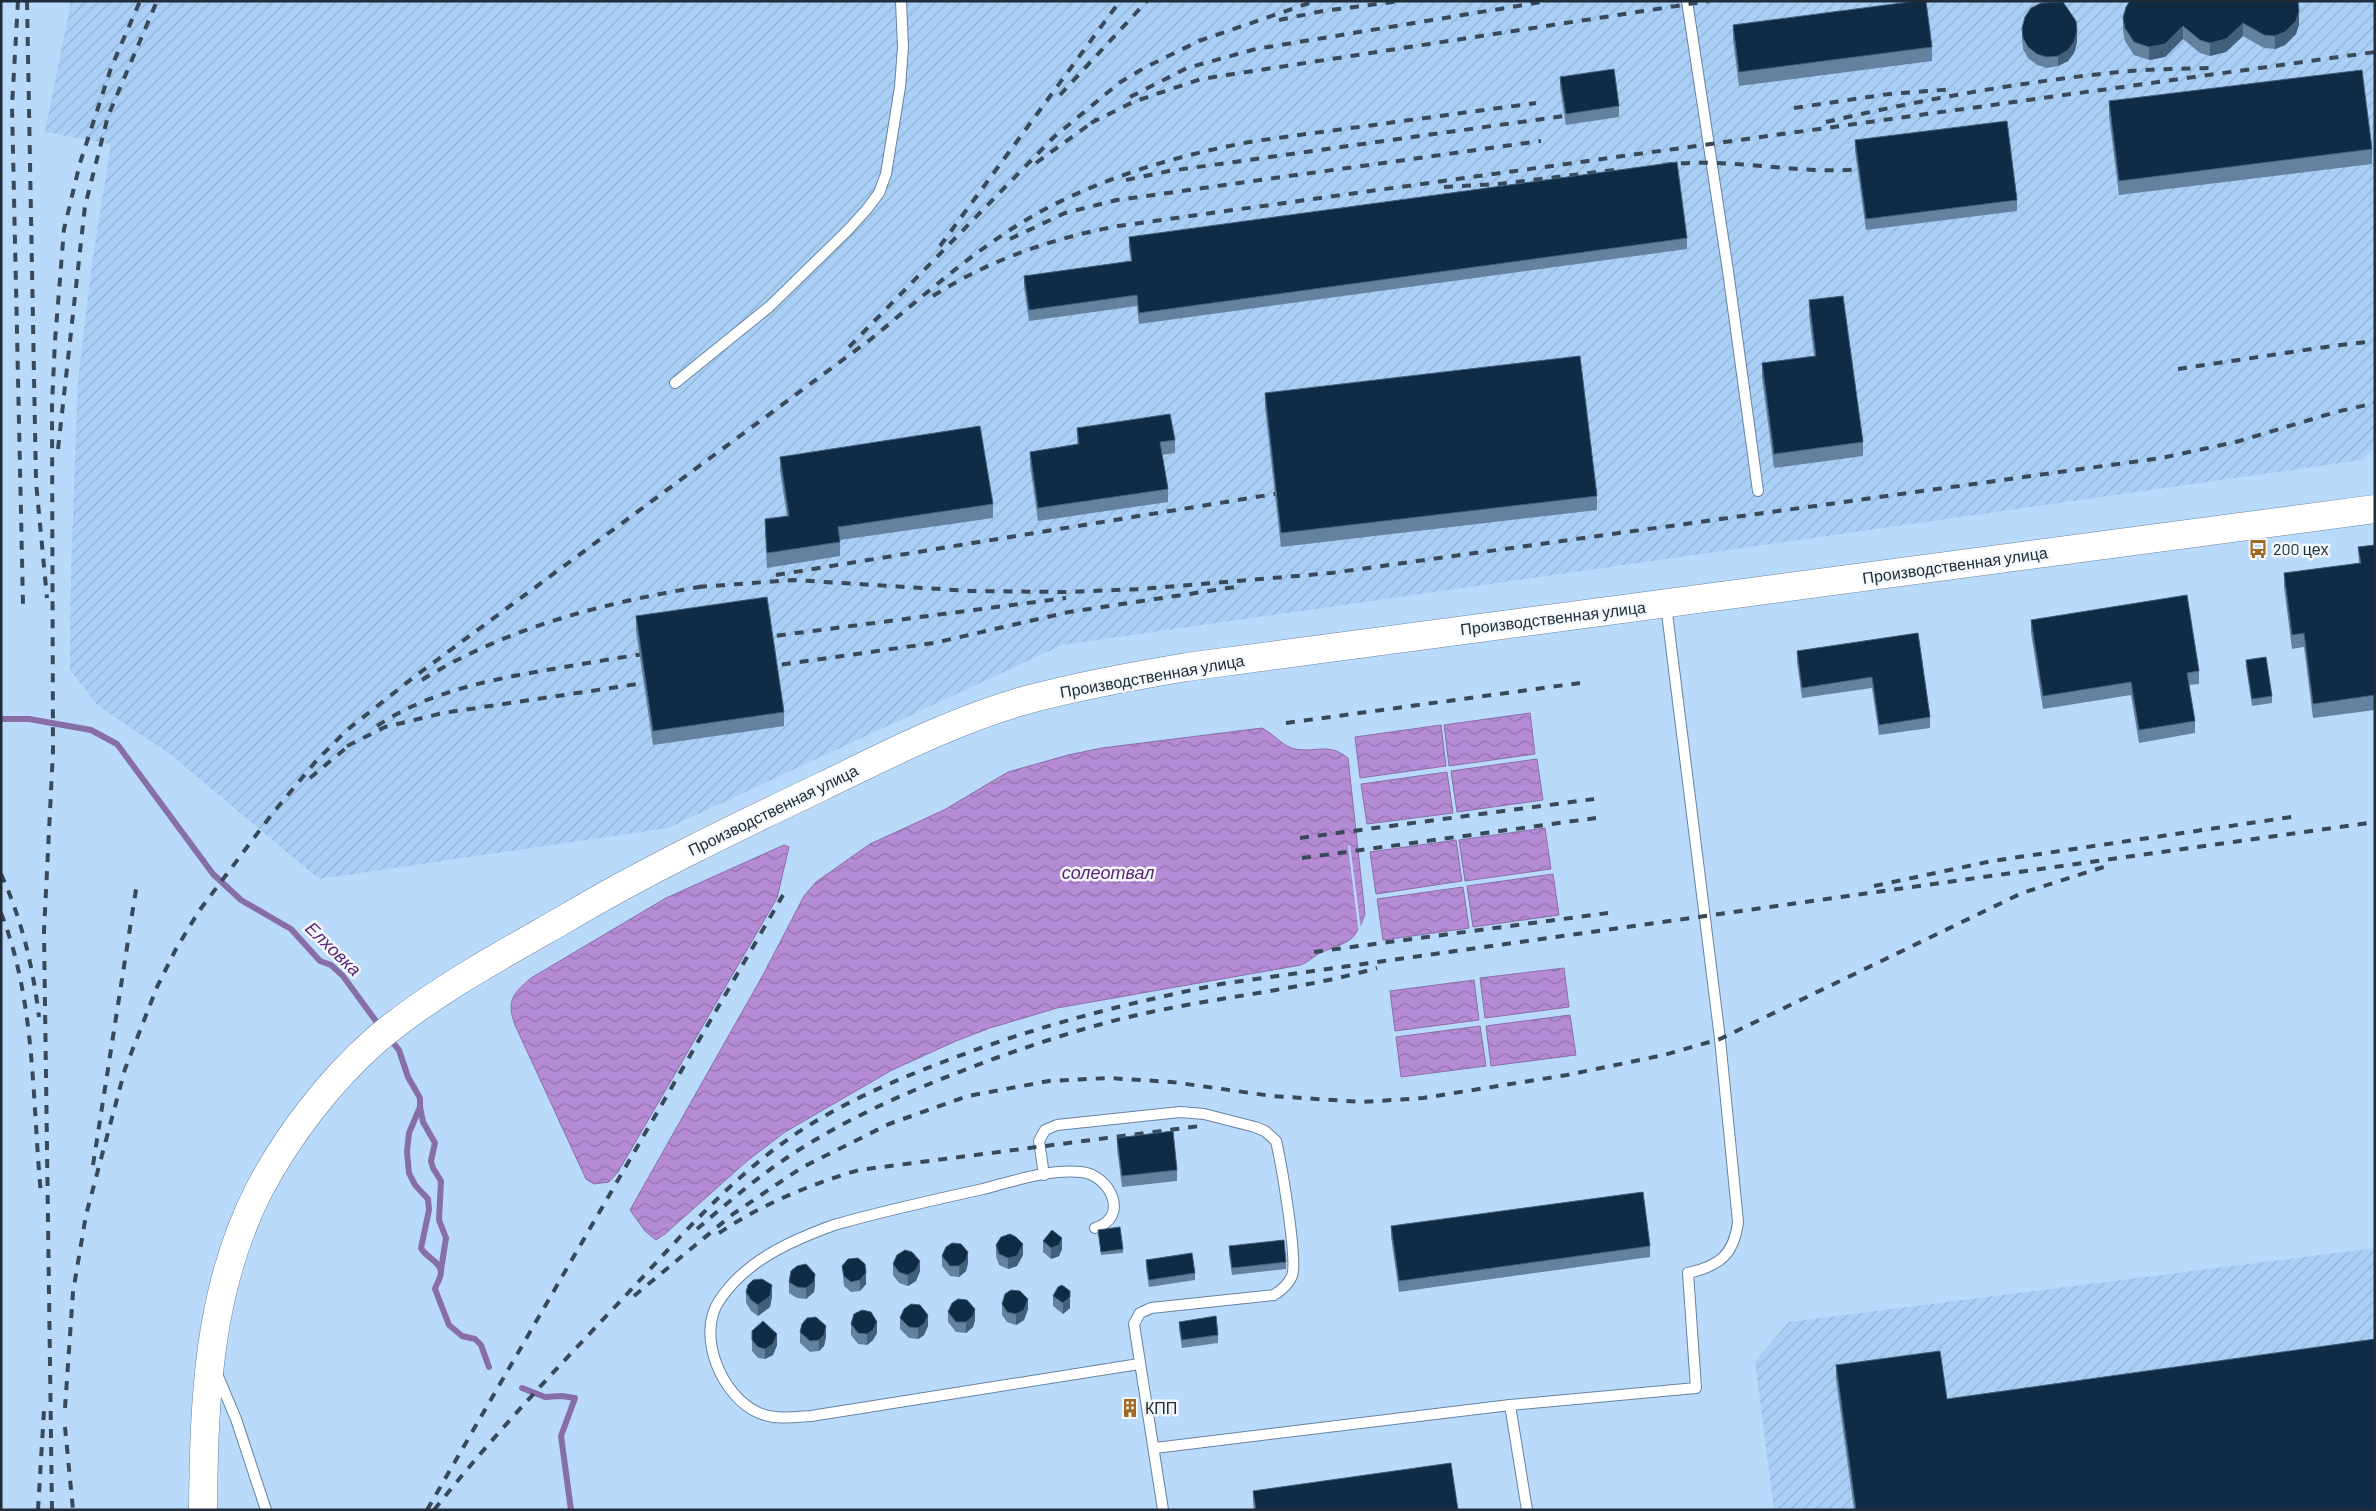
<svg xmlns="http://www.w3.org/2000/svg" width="2376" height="1511" font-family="Barlow,sans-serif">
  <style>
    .industrial { fill: url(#industrial-furrows) }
    .water { fill: url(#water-waves); stroke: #886ea6 }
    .pier { fill: #badafc }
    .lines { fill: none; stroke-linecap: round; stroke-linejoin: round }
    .stream { stroke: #886ea6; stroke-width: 6 }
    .service-casing { stroke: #6583a2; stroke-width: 12 }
    .secondary-casing { stroke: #6583a2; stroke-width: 29 }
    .service { stroke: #fff; stroke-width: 10 }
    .secondary { stroke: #fff; stroke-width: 28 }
    .rail { stroke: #394959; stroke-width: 4; stroke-dasharray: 9 9; stroke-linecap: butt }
    .wall { fill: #6482a0 }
    .shaded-wall { fill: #42607c }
    .building { fill: #0f2b45; stroke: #42607c }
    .labels { text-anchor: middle; stroke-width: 5; stroke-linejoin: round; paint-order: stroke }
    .poi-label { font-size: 16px; fill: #202c39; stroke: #f4f8fb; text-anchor: start }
    .street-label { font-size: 16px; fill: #202c39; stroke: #f4f8fb }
    .water-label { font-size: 18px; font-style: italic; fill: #5a247b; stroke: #f4f8fb }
  </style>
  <defs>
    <pattern id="industrial-furrows" width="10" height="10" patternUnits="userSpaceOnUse" patternTransform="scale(1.25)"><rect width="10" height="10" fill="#a9cff6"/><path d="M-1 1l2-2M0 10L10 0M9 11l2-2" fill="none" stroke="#91b2d4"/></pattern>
    <pattern id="water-waves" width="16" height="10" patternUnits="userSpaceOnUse" patternTransform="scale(1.25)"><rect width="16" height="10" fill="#b58bd5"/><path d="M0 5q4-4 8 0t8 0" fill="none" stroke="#9372ae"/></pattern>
  </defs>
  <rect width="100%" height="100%" fill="#badafc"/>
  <g class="industrial">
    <polygon points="71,1 2375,1 2375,448 2361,460 1062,645 668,828 319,879 171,755 97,705 70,670 71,570 78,380 92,263 111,144 45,132"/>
    <polygon points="2375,1248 2375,1510 1774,1510 1755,1361 1789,1322"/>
  </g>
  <g class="water">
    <polygon points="1530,713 1535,754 1449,766 1444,725"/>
    <polygon points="1441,725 1446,766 1360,778 1355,737"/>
    <path d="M1262,728C1273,733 1283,747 1295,749C1317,753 1328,742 1348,758L1365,914C1354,945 1347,941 1320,953C1314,956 1308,962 1301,965L1057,1008L990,1028L956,1041L892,1070L785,1132L747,1161L665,1234L656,1240L645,1231L630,1210L763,975L804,896L816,882L870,844L944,810L1008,772L1068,755L1102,748Z"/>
    <polygon points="1537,759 1543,800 1457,812 1451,771"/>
    <polygon points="1447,772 1453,813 1367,824 1361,784"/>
    <polygon points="1545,828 1551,869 1465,881 1459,840"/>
    <polygon points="1456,840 1462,881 1376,894 1370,852"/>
    <path d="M784,845L789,847L777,898L618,1172L609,1182L594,1184L586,1179L515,1025C506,1000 513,994 531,978L666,898Z"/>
    <polygon points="1553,874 1559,915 1473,927 1467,886"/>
    <polygon points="1463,887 1469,928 1383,940 1377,899"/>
    <polygon points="1564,968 1569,1007 1485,1018 1480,978"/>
    <polygon points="1474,980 1479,1020 1395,1031 1390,991"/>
    <polygon points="1570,1015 1576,1055 1491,1066 1486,1026"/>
    <polygon points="1480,1026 1486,1066 1401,1077 1396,1037"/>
  </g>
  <polygon class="pier" points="1350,845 1361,930 1359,934 1348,846"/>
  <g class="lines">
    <g class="stream">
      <polyline points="1,719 29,719 91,730 117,744 213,874 241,900 291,929 320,961 331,965 343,976 381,1028"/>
      <path d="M389,1038L399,1050L408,1077L420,1098V1107L409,1133L407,1152L409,1173L415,1185L428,1199L429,1210L421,1248C427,1259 445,1263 440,1277C439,1281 436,1285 435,1289L449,1325L462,1336L475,1339L481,1345L489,1367"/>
      <polyline points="420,1107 423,1122 435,1143 431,1161 433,1168 441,1181 439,1220 446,1238 441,1270"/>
      <polyline points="522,1388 545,1397 562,1396 575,1398 561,1436 571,1510"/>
    </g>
    <g class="service-casing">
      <g id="service">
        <polyline points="1687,1 1728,271 1758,491"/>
        <polyline points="675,383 769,307 848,230 867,209 879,193 886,174 900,87 903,47 901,1"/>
        <path d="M1044,1175L1039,1141L1045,1130L1057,1125L1180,1112L1204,1114L1255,1127L1265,1131L1276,1141C1281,1162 1298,1260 1292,1276C1288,1285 1282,1290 1274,1295L1151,1308L1140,1313L1134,1324L1163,1510"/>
        <path d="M1095,1228C1130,1218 1111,1175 1081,1172C1049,1169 1013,1181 983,1189C933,1200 883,1211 834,1225C790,1241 745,1261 719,1301C696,1336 722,1397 759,1413C776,1420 794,1417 811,1416L1139,1364"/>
        <polyline points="217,1374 236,1419 266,1510"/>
        <polyline points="1510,1405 1527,1510"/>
        <path d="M1155,1448L1510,1405L1696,1388L1688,1273C1719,1266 1734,1255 1738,1222L1720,1039L1666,605"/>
      </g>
    </g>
    <g class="secondary-casing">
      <path id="secondary" d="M203,1510C204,1399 208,1290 259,1190C288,1135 330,1080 377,1039C433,992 500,956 563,920C647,870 735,828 823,786C889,754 955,720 1026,700C1079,686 1133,676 1187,667L2375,509"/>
    </g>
    <use href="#service" class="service"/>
    <use href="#secondary" class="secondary"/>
    <g class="rail">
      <polyline points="18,1 12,106 23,604"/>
      <polyline points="27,1 36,482 47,598"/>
      <polyline points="1279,20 1323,11 1401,1"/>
      <polyline points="1060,95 1147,1"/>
      <polyline points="1130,97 1187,68 1256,49 1548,1"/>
      <polyline points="1794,108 1889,94 1955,89"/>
      <path d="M1826,122C1920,100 2015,83 2110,73C2143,69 2176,69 2209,68"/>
      <polyline points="1091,123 1133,102 1201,79 1709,1"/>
      <polyline points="1036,163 1097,119"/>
      <path d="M1663,165C1732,156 1801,177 1873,168"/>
      <polyline points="1126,180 1169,171 1578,114"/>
      <polyline points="1444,187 1499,184 1623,169"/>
      <polyline points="1010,239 1065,213 1117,200 1541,141"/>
      <polyline points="940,246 1120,1"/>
      <path d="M933,296C989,260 1053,238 1118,226L2375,52"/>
      <polyline points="849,347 1054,137 1119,83 1144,68 1199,41 1315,1"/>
      <polyline points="2178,369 2332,346 2375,341"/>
      <polyline points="58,449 85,206 108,116 157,1"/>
      <polyline points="776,575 1287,492"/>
      <polyline points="698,587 793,580 971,591 1066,592 1142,589 1331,573 2161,458 2236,442 2336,412 2375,403"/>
      <polyline points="759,638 1066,598"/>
      <polyline points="764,667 934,643 1069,612 1242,586"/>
      <path d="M422,680C507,627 607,602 705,586"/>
      <polyline points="1286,723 1580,683"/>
      <path d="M377,726C431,690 495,679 558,668C589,663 621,657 652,653"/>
      <polyline points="347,746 385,727 443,713 658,681"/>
      <polyline points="310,778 352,743"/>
      <polyline points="1300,838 1594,799"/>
      <polyline points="1302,858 1596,818"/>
      <path d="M1,874C22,920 33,967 39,1017"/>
      <polyline points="1874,886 1992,861 2298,816"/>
      <path d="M1,913C36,1001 32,1102 41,1194"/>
      <polyline points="1314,952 1608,913"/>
      <polyline points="93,1165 137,883"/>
      <path d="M697,1229C725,1205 754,1180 785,1159C850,1115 923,1085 996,1058C1047,1040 1098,1023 1151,1012C1226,996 1304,989 1377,968"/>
      <path d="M719,1233C763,1204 808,1185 859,1170L1200,1126"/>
      <polyline points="634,1296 733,1214 801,1168 889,1124 968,1096 1049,1081 1108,1078 1172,1082 1272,1096 1362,1102 1423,1098 1567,1075 1664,1055 1720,1039 2022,893 2110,865"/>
      <path d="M65,1408L73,1292L86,1215L125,1069L157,987L176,949L199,911L272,814L317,760L347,730L414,677L871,339C928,292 985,240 1051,206C1116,173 1184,154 1255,141L1536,103"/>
      <polyline points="65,1427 73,1510"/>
      <polyline points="38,1510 44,1410"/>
      <polyline points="52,1510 44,931 53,751 52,404 55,341 64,229 80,163 111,68 140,1"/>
      <polyline points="427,1510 783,895"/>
      <path d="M434,1510C494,1434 561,1364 627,1294C687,1230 745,1161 823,1117C861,1095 901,1078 943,1062C1036,1026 1123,1004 1221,984L2375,822"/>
    </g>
  </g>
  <g class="wall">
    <polygon points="2123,18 2299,24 2296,34 2285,45 2275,49 2264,48 2243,36 2226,52 2210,56 2200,53 2183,39 2165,57 2149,60 2134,55 2125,41 2123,31"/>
    <polygon points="1733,25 1932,47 1932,61 1739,86 1733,40"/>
    <polygon points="2022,28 2077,42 2074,53 2068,61 2058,66 2047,68 2037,65 2028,58 2023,49 2022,38"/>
    <polygon points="1560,77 1619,106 1619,117 1566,125 1560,88"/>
    <polygon points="2109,101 2372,149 2372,164 2119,195 2109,116"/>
    <polygon points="1855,140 2017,200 2017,211 1866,230 1855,151"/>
    <polygon points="1129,237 1687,238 1687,249 1139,324 1137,306 1029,321 1024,287 1024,276 1131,261 1129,248"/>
    <polygon points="1809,300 1863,442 1863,456 1774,468 1762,378 1762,363 1814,356 1809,315"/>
    <polygon points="1265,393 1597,496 1597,510 1281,547 1265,407"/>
    <polygon points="1077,428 1175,440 1175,453 1162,455 1168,489 1168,502 1038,521 1030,465 1030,452 1077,444"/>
    <polygon points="780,457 993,504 993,518 840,540 840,556 767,568 765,534 765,519 787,516 780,471"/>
    <polygon points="2375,545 2375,710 2313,718 2304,647 2292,649 2284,587 2284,573 2359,563 2358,547"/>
    <polygon points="636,616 784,712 784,726 653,745 636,631"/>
    <polygon points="2031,620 2199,671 2199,684 2189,685 2195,721 2195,733 2139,743 2131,695 2043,709 2031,633"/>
    <polygon points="1918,633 1930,717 1930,728 1879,735 1872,688 1802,698 1797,662 1797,651"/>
    <polygon points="2246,660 2272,696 2272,703 2252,706 2246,667"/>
    <polygon points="1117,1138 1177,1170 1177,1181 1122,1187 1117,1148"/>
    <polygon points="1391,1226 1650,1246 1650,1257 1399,1292 1391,1237"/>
    <polygon points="1098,1230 1123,1249 1123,1253 1101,1255"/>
    <polygon points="1043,1241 1062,1249 1059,1256 1051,1259 1043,1252"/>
    <polygon points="996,1245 1023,1255 1017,1266 1008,1269 999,1265 996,1256"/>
    <polygon points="1229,1246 1286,1262 1286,1269 1232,1275 1229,1254"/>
    <polygon points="942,1256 968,1263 966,1271 959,1277 950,1276 942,1266"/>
    <polygon points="1146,1260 1195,1273 1195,1280 1149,1287 1146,1268"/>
    <polygon points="893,1264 920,1271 916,1281 908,1286 899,1283 893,1275"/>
    <polygon points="842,1266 866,1284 860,1291 851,1292 844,1286"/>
    <polygon points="789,1282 815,1285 814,1292 806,1299 797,1298 789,1293"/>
    <polygon points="746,1292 772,1296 770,1307 758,1316 751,1311 746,1303"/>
    <polygon points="1053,1296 1070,1308 1063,1314 1053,1306"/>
    <polygon points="1002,1304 1028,1309 1024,1320 1016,1325 1007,1322 1002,1315"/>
    <polygon points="948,1312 975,1320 973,1327 966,1333 956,1332 948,1322"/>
    <polygon points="900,1318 928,1326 924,1335 918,1339 909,1338 900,1329"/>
    <polygon points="1179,1322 1218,1335 1218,1343 1182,1348 1179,1329"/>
    <polygon points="851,1324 877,1333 873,1340 867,1345 858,1344 851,1335"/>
    <polygon points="800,1332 826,1337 824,1346 819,1351 810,1352 800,1343"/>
    <polygon points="752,1340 777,1345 773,1355 765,1359 758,1358 752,1351"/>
    <polygon points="1836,1365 1947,1399 2375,1510 1854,1510 1836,1379"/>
    <polygon points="1253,1491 1458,1510 1254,1510 1253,1502"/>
  </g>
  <g class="shaded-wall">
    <polygon points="2299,11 2299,24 2296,34 2285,45 2275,49 2275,36"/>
    <polygon points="2243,23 2243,36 2226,52 2210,56 2210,43"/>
    <polygon points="2183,26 2183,39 2165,57 2149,60 2149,47"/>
    <polygon points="2077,31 2077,42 2074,53 2068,61 2058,66 2058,56"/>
    <polygon points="1062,1238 1062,1249 1059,1256 1051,1259 1051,1248"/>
    <polygon points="1023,1244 1023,1255 1017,1266 1008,1269 1008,1258"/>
    <polygon points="968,1252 968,1263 966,1271 959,1277 959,1266"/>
    <polygon points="920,1261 920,1271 916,1281 908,1286 908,1275"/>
    <polygon points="866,1273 866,1284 860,1291 860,1280"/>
    <polygon points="815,1274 815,1285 814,1292 806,1299 806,1288"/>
    <polygon points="772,1285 772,1296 770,1307 758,1316 758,1305"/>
    <polygon points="1070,1297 1070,1308 1063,1314 1063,1303"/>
    <polygon points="1028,1299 1028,1309 1024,1320 1016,1325 1016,1314"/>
    <polygon points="975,1309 975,1320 973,1327 966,1333 966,1322"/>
    <polygon points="928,1315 928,1326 924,1335 918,1339 918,1328"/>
    <polygon points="877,1322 877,1333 873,1340 867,1345 867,1334"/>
    <polygon points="826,1326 826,1337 824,1346 819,1351 819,1340"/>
    <polygon points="777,1334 777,1345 773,1355 765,1359 765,1349"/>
  </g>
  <g class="building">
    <polygon points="1917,1 1926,1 1932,47 1739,72 1733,25"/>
    <polygon points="2130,1 2298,1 2299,11 2296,21 2285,32 2275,36 2264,35 2243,23 2226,39 2210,43 2200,40 2183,26 2165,44 2149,47 2134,42 2125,28 2123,18 2126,7"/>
    <polygon points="2063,2 2076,21 2077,31 2074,42 2068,50 2058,56 2047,57 2037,54 2028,47 2023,38 2022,28 2025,17 2031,8 2041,3"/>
    <polygon points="1614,69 1619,106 1566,114 1560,77"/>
    <polygon points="2362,70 2372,149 2119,181 2109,101"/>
    <polygon points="2007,121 2017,200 1866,219 1855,140"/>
    <polygon points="1677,162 1687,238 1139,313 1137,295 1029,310 1024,276 1132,261 1129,237"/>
    <polygon points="1843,296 1863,442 1774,454 1762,363 1816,356 1809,300"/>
    <polygon points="1580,356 1597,496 1281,533 1265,393"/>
    <polygon points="1170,414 1175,440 1160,442 1168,489 1038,508 1030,452 1079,444 1077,428"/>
    <polygon points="980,426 993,504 838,527 840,542 767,553 765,519 789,516 780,457"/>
    <polygon points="2375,545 2375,695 2313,704 2304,633 2292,635 2284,573 2361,563 2358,547"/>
    <polygon points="2187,595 2199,671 2187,673 2195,721 2139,730 2131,682 2043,696 2031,620"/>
    <polygon points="767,597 784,712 653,731 636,616"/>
    <polygon points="1918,633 1930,717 1879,725 1872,677 1802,688 1797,651"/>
    <polygon points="2266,657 2272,696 2252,699 2246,660"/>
    <polygon points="1173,1131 1177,1170 1122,1176 1117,1138"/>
    <polygon points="1643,1192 1650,1246 1399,1281 1391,1226"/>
    <polygon points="1120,1227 1123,1249 1101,1252 1098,1230"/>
    <polygon points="1052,1230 1062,1238 1059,1245 1051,1248 1043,1241"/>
    <polygon points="1010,1234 1016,1237 1023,1244 1017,1256 1008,1258 999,1254 996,1245 1001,1237"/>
    <polygon points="1284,1240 1286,1262 1232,1268 1229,1246"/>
    <polygon points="952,1243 961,1244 968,1252 966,1260 959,1266 950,1266 942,1256 946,1247"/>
    <polygon points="905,1250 912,1252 920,1261 916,1270 908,1275 899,1272 893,1264 897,1255"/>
    <polygon points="1192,1253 1195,1273 1149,1280 1146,1260"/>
    <polygon points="858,1258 865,1264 866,1273 860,1280 851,1282 844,1276 842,1266 848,1259"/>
    <polygon points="806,1264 815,1274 814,1282 806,1288 797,1287 789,1282 791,1271 797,1266"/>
    <polygon points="762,1279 772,1285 770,1296 758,1305 751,1300 746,1292 748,1285 753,1280"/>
    <polygon points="1062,1285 1070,1291 1070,1297 1063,1303 1053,1296 1058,1287"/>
    <polygon points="1011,1290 1020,1291 1028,1299 1024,1310 1016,1314 1007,1312 1002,1304 1005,1294"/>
    <polygon points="958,1299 967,1300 975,1309 973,1316 966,1322 956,1322 948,1312 952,1303"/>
    <polygon points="911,1304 920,1305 928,1315 924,1324 918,1328 909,1327 900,1318 904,1309"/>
    <polygon points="862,1310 871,1312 877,1322 873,1330 867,1334 858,1333 851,1324 854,1314"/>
    <polygon points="1216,1316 1218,1335 1182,1340 1179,1322"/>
    <polygon points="816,1317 826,1326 824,1335 819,1340 810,1341 800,1332 802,1324 807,1318"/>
    <polygon points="763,1321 777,1334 773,1344 765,1349 758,1347 752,1340 752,1331"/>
    <polygon points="2375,1339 2375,1510 1856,1510 1836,1365 1940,1351 1947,1399"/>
    <polygon points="1451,1463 1458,1510 1256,1510 1253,1491"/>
  </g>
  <defs>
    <g id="bus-bare" transform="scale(1.5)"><path d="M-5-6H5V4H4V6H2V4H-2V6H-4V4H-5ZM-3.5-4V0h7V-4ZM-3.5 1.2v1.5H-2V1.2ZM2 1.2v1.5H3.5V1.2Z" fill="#9f6a23" stroke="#f4f8fb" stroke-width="2.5" paint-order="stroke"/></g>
    <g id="building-bare" transform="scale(1.5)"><path d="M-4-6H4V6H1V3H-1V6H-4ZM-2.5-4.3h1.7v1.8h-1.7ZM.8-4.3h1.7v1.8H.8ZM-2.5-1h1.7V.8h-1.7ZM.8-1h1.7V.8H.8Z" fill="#9f6a23" stroke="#f4f8fb" stroke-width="2.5" paint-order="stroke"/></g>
  </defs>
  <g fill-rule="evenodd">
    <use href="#bus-bare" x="2258" y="549"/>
    <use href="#building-bare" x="1130" y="1408"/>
  </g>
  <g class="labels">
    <g class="poi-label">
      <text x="2273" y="555">200 цех</text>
      <text x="1145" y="1414">КПП</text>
    </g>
    <g class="street-label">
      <text transform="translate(1955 565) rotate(-8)" y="6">Производственная улица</text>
      <text transform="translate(1553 618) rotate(-7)" y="6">Производственная улица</text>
      <text transform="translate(1152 676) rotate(-10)" y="6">Производственная улица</text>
      <text transform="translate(773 810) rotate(-26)" y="6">Производственная улица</text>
    </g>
    <g class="water-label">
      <text x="1108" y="879">солеотвал</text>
      <text transform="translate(333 949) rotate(44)" y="6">Елховка</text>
    </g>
  </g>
  <rect width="2376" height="1511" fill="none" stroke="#202c39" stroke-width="5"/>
</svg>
